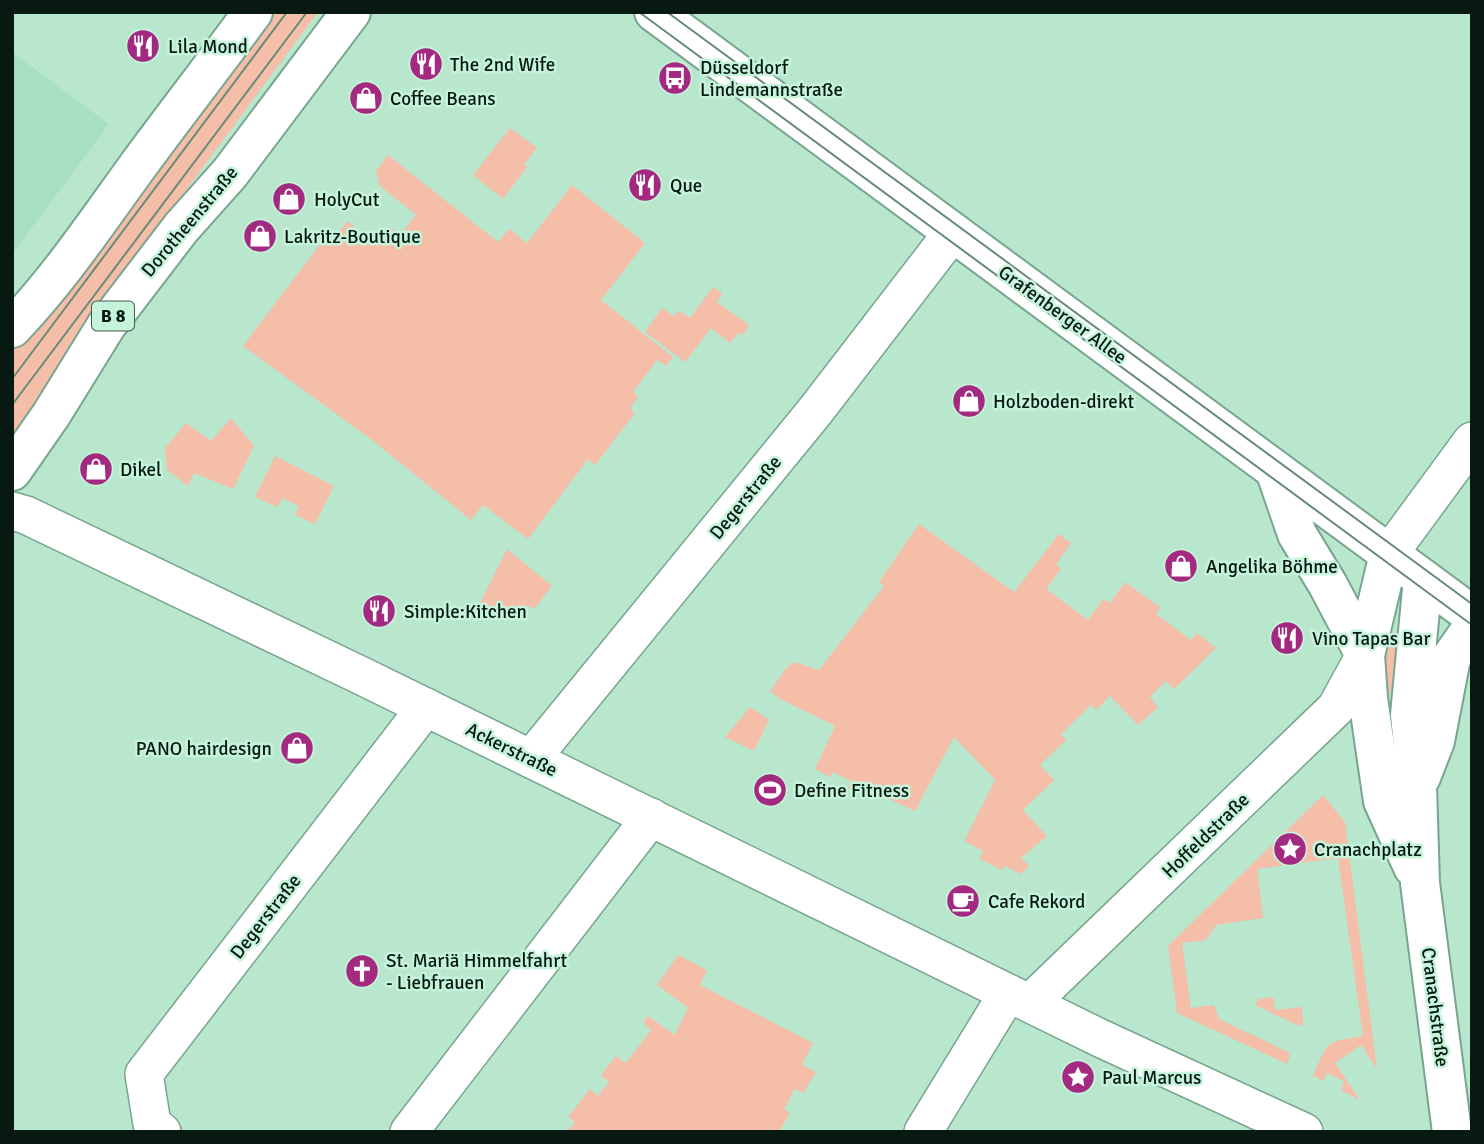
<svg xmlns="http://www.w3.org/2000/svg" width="1484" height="1144" font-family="Signika,sans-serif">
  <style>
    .built { fill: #a8dec1 }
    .green { fill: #f5bea9 }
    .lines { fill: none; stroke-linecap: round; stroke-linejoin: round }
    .minor-casing { stroke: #78a58e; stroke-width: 40 }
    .secondary-casing { stroke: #78a58e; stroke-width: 42 }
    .primary-casing { stroke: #78a58e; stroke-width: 42 }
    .minor { stroke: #fff; stroke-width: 37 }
    .secondary { stroke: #fff; stroke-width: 38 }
    .primary { stroke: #fff; stroke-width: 38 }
    .tram { stroke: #688a79; stroke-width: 2 }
    .labels { text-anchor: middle; stroke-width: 5; stroke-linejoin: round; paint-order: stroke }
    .shield { fill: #c5f4db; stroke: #405b4e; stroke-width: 2 }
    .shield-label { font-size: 18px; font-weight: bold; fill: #071911 }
    .poi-label { font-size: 19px; fill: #071911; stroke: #c5f4db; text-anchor: start }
    .street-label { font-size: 19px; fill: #071911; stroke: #c5f4db }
  </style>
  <rect width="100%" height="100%" fill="#b8e7ce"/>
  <polygon class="built" points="12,52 109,124 12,254"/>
  <g class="green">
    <polygon points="276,12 318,12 149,240 16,434 12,432 12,352 47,316"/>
    <polygon points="510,128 537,148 524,165 527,167 503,199 473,175"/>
    <polygon points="388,155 498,242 509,229 527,243 572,185 645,243 601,300 673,357 666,366 657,360 633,392 638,397 630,409 635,413 595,465 588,459 528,539 483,505 471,520 372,440 243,346 327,235 333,239 347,221 377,245 391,228 401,234 416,215 379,185 376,171"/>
    <polygon points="713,287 722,293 717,302 749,325 743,335 738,333 730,343 711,328 685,362 645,332 662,308 674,316 679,311 690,318"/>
    <polygon points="231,418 254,446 233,489 194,473 188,486 167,470 165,448 186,423 211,441"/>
    <polygon points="275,456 334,486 315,524 295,515 299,506 282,498 277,507 255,497"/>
    <polygon points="919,524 1014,592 1059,534 1071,543 1056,564 1061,569 1046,589 1088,620 1103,599 1110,603 1125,582 1161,608 1156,614 1191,640 1197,633 1216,648 1174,689 1166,681 1150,697 1158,707 1138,725 1110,696 1096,710 1091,705 1061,734 1066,740 1040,765 1054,780 1023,810 1047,836 1021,858 1029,866 1021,874 1005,866 1002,870 979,859 983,851 964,841 995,780 954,737 915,811 865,788 862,794 848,788 851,781 833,772 830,777 815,769 835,726 778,698 770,691 787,667 795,662 819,670 884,586 879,582"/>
    <polygon points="507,549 552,586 534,609 527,605 516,620 480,603"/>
    <polygon points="1386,626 1399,636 1390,695 1382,695"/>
    <polygon points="750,707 769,720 754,751 725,737"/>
    <path d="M1323,795L1345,822L1377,1069L1361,1045L1335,1063L1360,1100L1341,1090L1344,1081L1327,1073L1323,1081L1313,1075C1331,1038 1324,1043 1363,1036L1338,858L1257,869L1263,918L1216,925L1206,940L1182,943L1191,1008L1214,1005L1219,1019L1288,1052L1290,1056L1287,1064L1177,1013L1168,946Z"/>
    <polygon points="678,955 707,970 700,985 813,1043 802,1065 816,1072 803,1093 795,1089 784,1109 790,1113 779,1132 567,1132 575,1122 568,1117 590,1089 598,1096 609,1082 601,1075 616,1056 626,1063 651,1030 643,1023 648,1016 675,1035 688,1008 657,985"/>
    <polygon points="1273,997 1275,1010 1302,1007 1303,1024 1299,1026 1255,1005 1258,999"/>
  </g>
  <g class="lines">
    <g class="minor-casing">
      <g id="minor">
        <polyline points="12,511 26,515 364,677 1100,1038 1304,1132"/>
        <polyline points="1389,554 1472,441"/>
        <polyline points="531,759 816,410 953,232"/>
        <polyline points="1030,1003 1336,708 1365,655"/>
        <polyline points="162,1132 152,1124 144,1074 426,707"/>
        <polyline points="409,1132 651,817"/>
        <polyline points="923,1132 1008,993"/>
      </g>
    </g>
    <g class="secondary-casing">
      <g id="secondary">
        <polyline points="654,12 1472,615"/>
        <polyline points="1275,470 1297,534 1328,585 1365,655"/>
        <polyline points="1389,554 1365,655 1368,698 1383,801 1413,867"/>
        <polyline points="1423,579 1410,715 1417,785 1420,883 1452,1132"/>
        <polyline points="1421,777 1435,741 1451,658 1472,628"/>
      </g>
    </g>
    <g class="primary-casing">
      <g id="primary">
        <path d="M12,328C59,279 97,222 137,167C175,115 215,64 253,12"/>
        <polyline points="12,471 51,415 106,326 181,228 230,173 351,12"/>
      </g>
    </g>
    <use href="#minor" class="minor"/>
    <use href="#secondary" class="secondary"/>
    <use href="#primary" class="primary"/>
    <g class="tram">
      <polyline points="639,12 1472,625"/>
      <polyline points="667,12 1472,604"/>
      <polyline points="12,379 287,12"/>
      <polyline points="12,405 307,12"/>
    </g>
  </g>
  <defs>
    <g id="restaurant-disc" transform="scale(1.75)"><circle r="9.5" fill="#a32a80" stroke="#c5f4db"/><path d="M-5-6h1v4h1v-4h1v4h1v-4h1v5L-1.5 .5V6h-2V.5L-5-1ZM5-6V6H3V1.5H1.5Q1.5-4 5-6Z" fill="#fff"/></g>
    <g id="bus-disc" transform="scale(1.75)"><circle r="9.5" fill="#a32a80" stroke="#c5f4db"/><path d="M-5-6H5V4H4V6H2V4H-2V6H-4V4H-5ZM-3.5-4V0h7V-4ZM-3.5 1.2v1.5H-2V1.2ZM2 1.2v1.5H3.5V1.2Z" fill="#fff"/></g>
    <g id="shop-disc" transform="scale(1.75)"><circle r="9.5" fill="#a32a80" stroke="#c5f4db"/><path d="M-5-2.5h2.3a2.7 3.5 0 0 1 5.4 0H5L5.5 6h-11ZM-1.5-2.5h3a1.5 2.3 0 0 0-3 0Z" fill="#fff"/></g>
    <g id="stadium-disc" transform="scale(1.75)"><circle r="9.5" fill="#a32a80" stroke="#c5f4db"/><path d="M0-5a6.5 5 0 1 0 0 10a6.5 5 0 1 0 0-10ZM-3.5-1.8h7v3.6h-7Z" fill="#fff"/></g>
    <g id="sight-disc" transform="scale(1.75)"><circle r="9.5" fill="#a32a80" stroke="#c5f4db"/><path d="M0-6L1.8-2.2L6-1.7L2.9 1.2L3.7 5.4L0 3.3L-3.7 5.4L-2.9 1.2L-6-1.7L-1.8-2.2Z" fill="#fff"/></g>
    <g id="cafe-disc" transform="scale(1.75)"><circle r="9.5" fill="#a32a80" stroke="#c5f4db"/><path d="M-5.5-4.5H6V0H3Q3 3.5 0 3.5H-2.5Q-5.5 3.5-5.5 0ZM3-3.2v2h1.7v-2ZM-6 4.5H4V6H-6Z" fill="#fff"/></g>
    <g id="church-disc" transform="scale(1.75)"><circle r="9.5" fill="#a32a80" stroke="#c5f4db"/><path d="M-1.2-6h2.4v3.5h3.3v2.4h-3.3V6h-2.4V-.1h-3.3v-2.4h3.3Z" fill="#fff"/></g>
  </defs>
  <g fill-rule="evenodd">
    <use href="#restaurant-disc" x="143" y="46"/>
    <use href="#restaurant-disc" x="426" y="64"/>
    <use href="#bus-disc" x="675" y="78"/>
    <use href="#shop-disc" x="366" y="98"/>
    <use href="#restaurant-disc" x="645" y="185"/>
    <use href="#shop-disc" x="289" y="199"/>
    <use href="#shop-disc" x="260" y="236"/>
    <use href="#shop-disc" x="969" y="401"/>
    <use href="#shop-disc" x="96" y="469"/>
    <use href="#shop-disc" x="1181" y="566"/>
    <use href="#restaurant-disc" x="379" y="611"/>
    <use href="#restaurant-disc" x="1287" y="638"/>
    <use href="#shop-disc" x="297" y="748"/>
    <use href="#stadium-disc" x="770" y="790"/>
    <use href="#sight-disc" x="1290" y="849"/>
    <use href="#cafe-disc" x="963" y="901"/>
    <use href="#church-disc" x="362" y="971"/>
    <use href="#sight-disc" x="1078" y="1077"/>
  </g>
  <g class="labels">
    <rect class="shield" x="92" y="301.5" width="42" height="29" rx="5"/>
    <g class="shield-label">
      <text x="113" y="322">B 8</text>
    </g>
    <g class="poi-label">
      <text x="168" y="53">Lila Mond</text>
      <text x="450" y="71">The 2nd Wife</text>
      <text x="700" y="74">Düsseldorf<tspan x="700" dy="22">Lindemannstraße</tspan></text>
      <text x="390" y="105">Coffee Beans</text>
      <text x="670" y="192">Que</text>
      <text x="314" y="206">HolyCut</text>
      <text x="284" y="243">Lakritz-Boutique</text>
      <text x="993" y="408">Holzboden-direkt</text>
      <text x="120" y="476">Dikel</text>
      <text x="1206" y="573">Angelika Böhme</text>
      <text x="404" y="618">Simple:Kitchen</text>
      <text x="1312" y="645">Vino Tapas Bar</text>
      <text x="272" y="755" text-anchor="end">PANO hairdesign</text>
      <text x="794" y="797">Define Fitness</text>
      <text x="1314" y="856">Cranachplatz</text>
      <text x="988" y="908">Cafe Rekord</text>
      <text x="386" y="967">St. Mariä Himmelfahrt<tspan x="386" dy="22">- Liebfrauen</tspan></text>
      <text x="1102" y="1084">Paul Marcus</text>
    </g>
    <g class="street-label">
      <text transform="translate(189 221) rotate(-50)" y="7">Dorotheenstraße</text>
      <text transform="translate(1063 314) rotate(36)" y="7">Grafenberger Allee</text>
      <text transform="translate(745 497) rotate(-51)" y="7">Degerstraße</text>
      <text transform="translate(512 749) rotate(26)" y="7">Ackerstraße</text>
      <text transform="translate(1205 835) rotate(-44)" y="7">Hoffeldstraße</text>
      <text transform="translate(265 916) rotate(-52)" y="7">Degerstraße</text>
      <text transform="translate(1436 1007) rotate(83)" y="7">Cranachstraße</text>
    </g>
  </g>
  <rect width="1484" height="1144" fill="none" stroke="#071911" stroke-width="28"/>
</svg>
